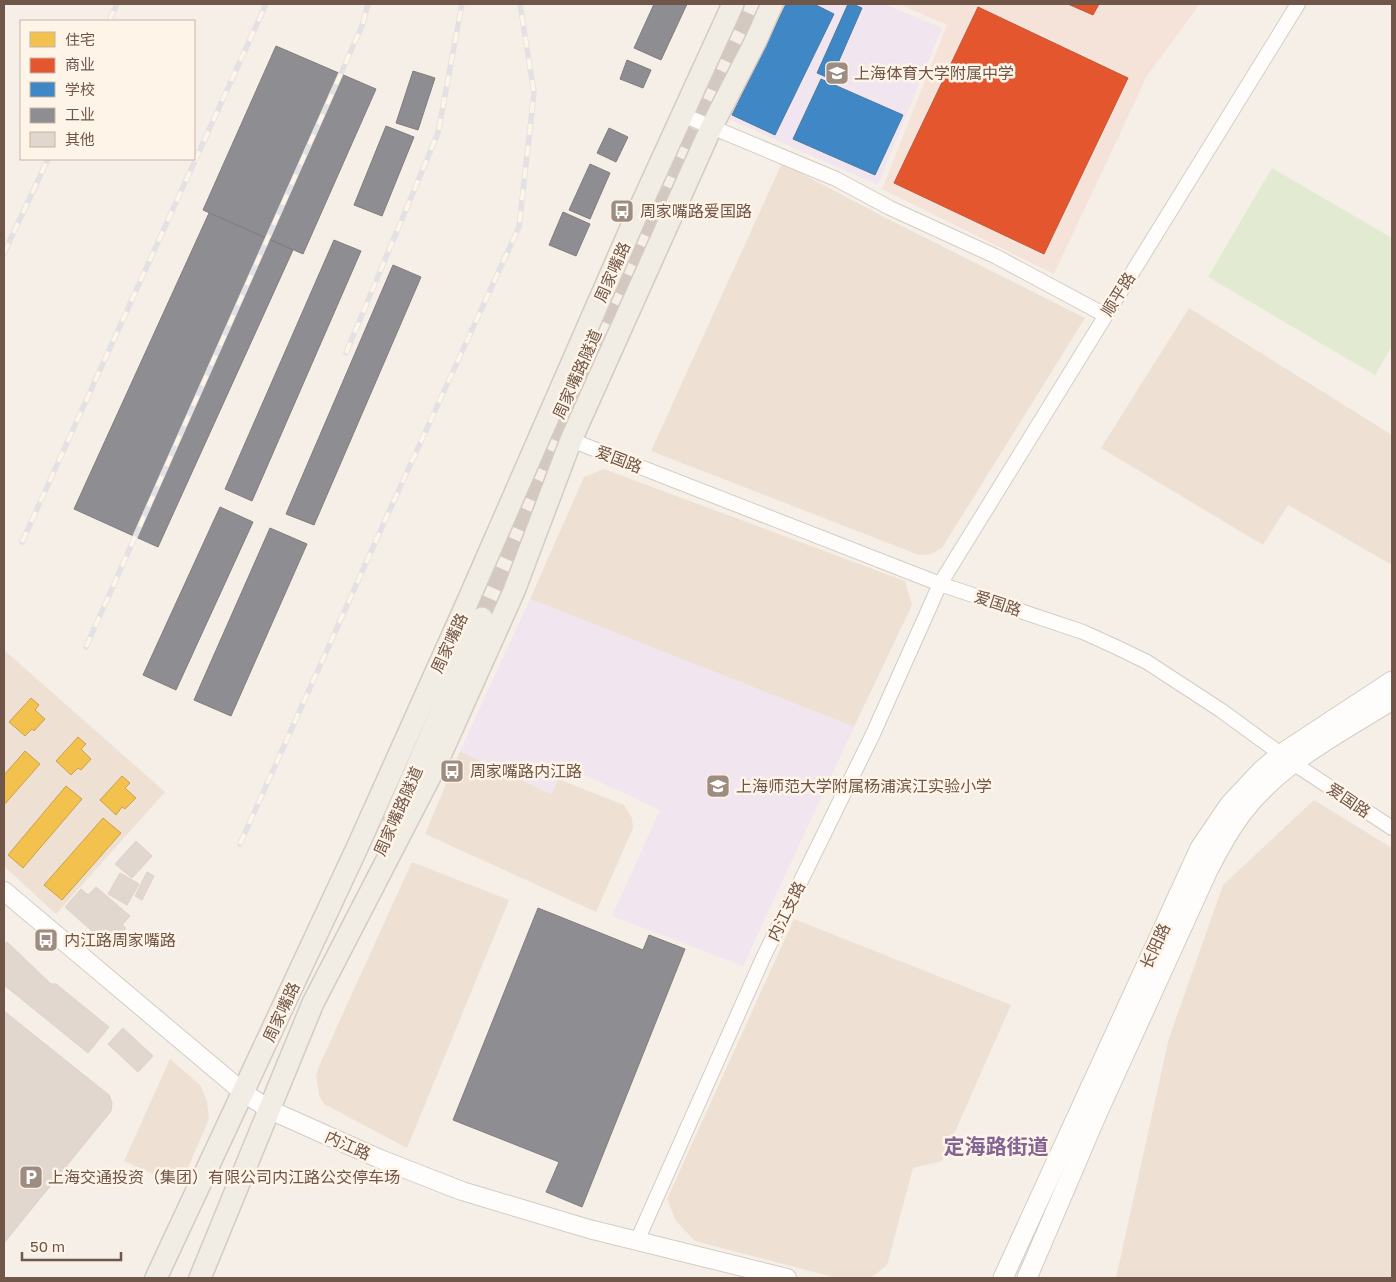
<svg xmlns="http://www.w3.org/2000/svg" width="1396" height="1282" font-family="'Golos Text','Noto Sans SC',sans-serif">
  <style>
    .residential { fill: #eee1d4 }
    .commercial { fill: #f5e3da }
    .education { fill: #f1e6f0 }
    .green { fill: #e2ebd2 }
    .homes { fill: #f2c14e; stroke: #cba14c }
    .shops { fill: #e4572e; stroke: #c15736 }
    .schools { fill: #3f88c5; stroke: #4e79a0 }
    .industry { fill: #8d8d92; stroke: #847c7c }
    .building { fill: #e1d7cf; stroke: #ddd2c9 }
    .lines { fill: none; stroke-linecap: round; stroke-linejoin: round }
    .primary-tunnel { stroke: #d4c9c0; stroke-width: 21; stroke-dasharray: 21 11; stroke-linecap: butt }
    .minor-casing { stroke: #d3ccc6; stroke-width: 16 }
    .tertiary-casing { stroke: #d3ccc6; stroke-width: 20 }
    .secondary-casing { stroke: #d4cbc4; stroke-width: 21 }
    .primary-casing { stroke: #d3cbc4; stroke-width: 24 }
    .minor { stroke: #fefdfb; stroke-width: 14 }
    .tertiary { stroke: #fefdfb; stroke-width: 18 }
    .secondary { stroke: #fefdfb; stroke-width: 19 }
    .primary { stroke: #f1ece4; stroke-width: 21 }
    .rail-casing { stroke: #e3e1e3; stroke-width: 5.5 }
    .rail { stroke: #fef4e7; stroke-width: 4; stroke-dasharray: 11; stroke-linecap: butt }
    .labels { text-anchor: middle; stroke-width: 5; stroke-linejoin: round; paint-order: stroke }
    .poi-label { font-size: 16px; fill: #705649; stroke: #fef4e7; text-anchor: start }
    .street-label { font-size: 16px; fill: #705649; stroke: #fef4e7 }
    .district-label { font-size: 21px; font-weight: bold; fill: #826594; stroke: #fef4e7 }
  </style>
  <rect width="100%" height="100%" fill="#f5efe7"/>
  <g class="residential">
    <polygon points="782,163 882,216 1085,318 942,548 931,554 919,555 651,451"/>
    <polygon points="1189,308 1392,435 1392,565 1288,505 1263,545 1101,448"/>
    <polygon points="604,469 905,581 912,605 854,727 530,599 584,477"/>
    <polygon points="4,650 165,792 56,914 4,866"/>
    <polygon points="460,751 551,794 558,779 624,805 632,818 633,828 596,912 425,834"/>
    <polygon points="1314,800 1392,848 1392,1278 1116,1278 1169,1038 1223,885"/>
    <polygon points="412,862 509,900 407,1148 324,1104 319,1095 316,1076 319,1066"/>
    <polygon points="794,919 1011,1005 942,1161 913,1168 887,1265 871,1278 837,1278 695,1241 676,1221 667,1199"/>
    <polygon points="170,1059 201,1086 207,1101 209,1119 180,1186 124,1161"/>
  </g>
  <polygon class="commercial" points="899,4 1200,4 1147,76 1054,274 882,189 947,25"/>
  <g class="education">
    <polygon points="784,4 885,4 942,28 878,185 728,119"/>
    <polygon points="530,599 854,727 743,966 612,916 660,810 565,766 551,794 460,751"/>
  </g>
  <polygon class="green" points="1272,168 1392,238 1392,346 1375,375 1208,277"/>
  <g class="homes">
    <polygon points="31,698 39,705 35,710 45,719 34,731 32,729 25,736 9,722"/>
    <polygon points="78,737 86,744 81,749 91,759 81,770 78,768 71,775 56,761"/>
    <polygon points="25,751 40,764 4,805 4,775"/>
    <polygon points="122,776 130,783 125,788 136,798 125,809 122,807 116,815 100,800"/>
    <polygon points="66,786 82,799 23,868 8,855"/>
    <polygon points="103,818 121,833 62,900 44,885"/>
  </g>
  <g class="shops">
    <polygon points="1068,4 1099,4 1093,15"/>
    <polygon points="978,7 1128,78 1044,254 894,183"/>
  </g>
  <g class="schools">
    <polygon points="786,4 816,4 816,5 834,14 775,135 732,115"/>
    <polygon points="848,4 853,4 862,8 831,79 817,73"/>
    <polygon points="821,79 903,115 875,175 793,139"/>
  </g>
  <g class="industry">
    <polygon points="654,4 687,4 661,60 634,48"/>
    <polygon points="276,46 376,89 303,254 203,210"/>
    <polygon points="627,60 651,70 643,88 620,79"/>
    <polygon points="413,71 435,78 418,130 396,123"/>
    <polygon points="386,126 414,137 382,216 354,205"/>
    <polygon points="609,128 628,137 616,162 597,153"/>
    <polygon points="590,164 610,173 590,219 569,210"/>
    <polygon points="563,212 590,224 576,256 549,245"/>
    <polygon points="209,213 293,250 158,547 74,509"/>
    <polygon points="334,240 361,251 252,501 225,489"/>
    <polygon points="393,265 421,277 314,525 286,514"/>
    <polygon points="220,507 253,522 176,690 143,675"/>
    <polygon points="270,528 307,544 231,716 194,700"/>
    <polygon points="538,908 643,950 649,935 685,949 582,1207 546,1192 559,1162 453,1120"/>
  </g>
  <g class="building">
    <polygon points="136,841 152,856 132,878 115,864"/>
    <polygon points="147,872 154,876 142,900 135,896"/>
    <polygon points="120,873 139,884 127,905 108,894"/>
    <polygon points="96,887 130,916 122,925 126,928 110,947 65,907 81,889 88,895"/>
    <polygon points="7,942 51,984 56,984 109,1027 88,1053 4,985 4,945"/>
    <polygon points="4,1011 109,1095 112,1103 111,1111 4,1243"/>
    <polygon points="123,1028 153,1056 138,1072 108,1044"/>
  </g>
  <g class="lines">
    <polyline class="primary-tunnel" points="482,618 690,146 755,4"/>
    <g class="minor-casing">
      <g id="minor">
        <polyline points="683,115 836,179 890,208 995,256 1105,315"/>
        <polyline points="571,440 940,584 1083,632 1116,647 1147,662 1222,711 1293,763 1392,828"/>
        <polyline points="637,1241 763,958 873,734 940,584 1298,4"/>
      </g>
    </g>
    <g class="tertiary-casing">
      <polyline id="tertiary" points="4,891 244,1093 270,1110 380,1159 462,1191 589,1229 787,1278"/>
    </g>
    <g class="secondary-casing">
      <g id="secondary">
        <polyline points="1003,1278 1200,848 1230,804 1262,770 1281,754 1392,681"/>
        <path d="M1027,1278L1097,1114L1209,868C1219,849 1229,830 1243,812C1281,762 1340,733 1392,700"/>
      </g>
    </g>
    <g class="primary-casing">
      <g id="primary">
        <polyline points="395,817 482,618"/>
        <polyline points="156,1278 357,848 467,603 637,214 733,4"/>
        <polyline points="200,1278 313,1003 435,767 514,591 571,440 711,128 756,40 772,4"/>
      </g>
    </g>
    <use href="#minor" class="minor"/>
    <use href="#tertiary" class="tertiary"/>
    <use href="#secondary" class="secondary"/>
    <use href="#primary" class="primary"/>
    <g class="rail-casing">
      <g id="rail">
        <polyline points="109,21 117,4"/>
        <polyline points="4,253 48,159"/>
        <polyline points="346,353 438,133 462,4"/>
        <polyline points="22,542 266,4"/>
        <polyline points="86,647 362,26 368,4"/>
        <polyline points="240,844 396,496 519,227 534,93 520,4"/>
      </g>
    </g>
    <use href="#rail" class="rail"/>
  </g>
  <defs>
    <g id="school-square" transform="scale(1.25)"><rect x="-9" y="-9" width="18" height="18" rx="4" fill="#9f8c80" stroke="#fef4e7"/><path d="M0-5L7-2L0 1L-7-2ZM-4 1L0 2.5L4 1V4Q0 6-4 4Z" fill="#fff"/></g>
    <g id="bus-square" transform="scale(1.25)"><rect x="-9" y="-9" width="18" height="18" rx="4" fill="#9f8c80" stroke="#fef4e7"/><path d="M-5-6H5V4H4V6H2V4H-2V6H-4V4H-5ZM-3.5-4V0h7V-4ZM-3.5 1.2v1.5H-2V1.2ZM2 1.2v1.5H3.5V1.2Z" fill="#fff"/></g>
    <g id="parking-square" transform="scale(1.25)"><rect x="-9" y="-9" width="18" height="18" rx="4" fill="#9f8c80" stroke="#fef4e7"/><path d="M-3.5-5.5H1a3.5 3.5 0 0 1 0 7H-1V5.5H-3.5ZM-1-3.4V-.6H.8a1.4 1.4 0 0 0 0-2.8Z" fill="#fff"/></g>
  </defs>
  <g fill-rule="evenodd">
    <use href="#school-square" x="837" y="73"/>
    <use href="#bus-square" x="622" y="211"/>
    <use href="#bus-square" x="452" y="771"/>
    <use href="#school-square" x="718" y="786"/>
    <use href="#bus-square" x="46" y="940"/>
    <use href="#parking-square" x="31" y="1177"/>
  </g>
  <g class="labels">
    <g class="poi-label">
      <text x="854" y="79">上海体育大学附属中学</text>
      <text x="640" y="217">周家嘴路爱国路</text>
      <text x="470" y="777">周家嘴路内江路</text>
      <text x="736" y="792">上海师范大学附属杨浦滨江实验小学</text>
      <text x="64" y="946">内江路周家嘴路</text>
      <text x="48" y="1183">上海交通投资（集团）有限公司内江路公交停车场</text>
    </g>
    <g class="street-label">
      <text transform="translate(612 272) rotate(-66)" y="6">周家嘴路</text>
      <text transform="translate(1118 294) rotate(-58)" y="6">顺平路</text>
      <text transform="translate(577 374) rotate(-66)" y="6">周家嘴路隧道</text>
      <text transform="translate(619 459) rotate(21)" y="6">爱国路</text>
      <text transform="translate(998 603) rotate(18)" y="6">爱国路</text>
      <text transform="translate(449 643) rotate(-65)" y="6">周家嘴路</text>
      <text transform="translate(1349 800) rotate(34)" y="6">爱国路</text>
      <text transform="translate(398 811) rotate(-66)" y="6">周家嘴路隧道</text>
      <text transform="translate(786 911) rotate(-64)" y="6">内江支路</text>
      <text transform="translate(1155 946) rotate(-65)" y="6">长阳路</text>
      <text transform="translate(281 1012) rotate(-65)" y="6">周家嘴路</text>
      <text transform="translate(348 1145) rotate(24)" y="6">内江路</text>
    </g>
    <g class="district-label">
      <text x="996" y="1154">定海路街道</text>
    </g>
  </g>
  <rect width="1396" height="1282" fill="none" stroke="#705649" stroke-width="10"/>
  <rect x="20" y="20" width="175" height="140" fill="#fef4e7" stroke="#c5b5a8"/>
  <rect x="30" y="32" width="25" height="15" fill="#f2c14e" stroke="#c5b5a8"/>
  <text x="65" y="45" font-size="15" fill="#705649">住宅</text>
  <rect x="30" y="58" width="25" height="15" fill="#e4572e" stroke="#c5b5a8"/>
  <text x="65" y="70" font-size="15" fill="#705649">商业</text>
  <rect x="30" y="82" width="25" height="15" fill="#3f88c5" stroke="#c5b5a8"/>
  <text x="65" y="95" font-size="15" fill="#705649">学校</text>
  <rect x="30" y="108" width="25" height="15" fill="#8d8d92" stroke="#c5b5a8"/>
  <text x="65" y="120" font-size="15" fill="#705649">工业</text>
  <rect x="30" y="132" width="25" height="15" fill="#e1d7cf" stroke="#c5b5a8"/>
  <text x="65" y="145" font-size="15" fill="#705649">其他</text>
  <path d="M22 1252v8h99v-8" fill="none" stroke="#705649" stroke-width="2.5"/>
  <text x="30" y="1252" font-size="15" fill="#705649" stroke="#fef4e7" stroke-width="4" paint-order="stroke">50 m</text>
</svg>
